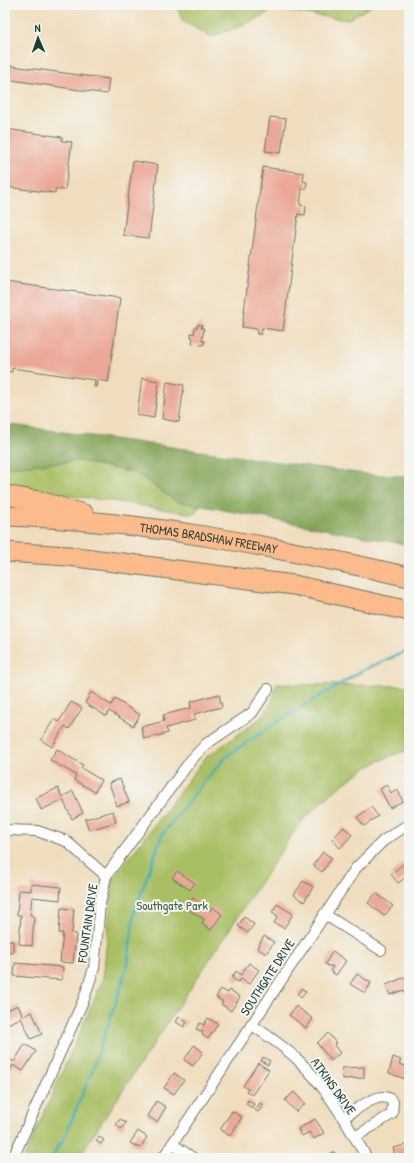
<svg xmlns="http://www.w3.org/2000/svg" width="414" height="1163" font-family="'Patrick Hand',sans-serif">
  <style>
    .green { fill: #a8bf64; stroke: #647e4c }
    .forest { fill: #86a65a; stroke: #527247 }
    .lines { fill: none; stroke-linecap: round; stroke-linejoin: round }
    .stream { stroke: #3babb7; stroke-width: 2.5 }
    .building { fill: #eba897 }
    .minor-casing { stroke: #687564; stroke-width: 12 }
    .motorway-casing { stroke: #687564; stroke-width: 21 }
    .minor { stroke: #fff; stroke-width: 10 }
    .motorway { stroke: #fbbb8c; stroke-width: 19 }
    .labels { text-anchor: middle; stroke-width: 4; stroke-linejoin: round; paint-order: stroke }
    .street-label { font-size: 13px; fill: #1f3d34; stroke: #f6f6f2 }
    .park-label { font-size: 13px; fill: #415e40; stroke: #f6f6f2 }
  </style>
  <rect width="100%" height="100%" fill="#f6f6f2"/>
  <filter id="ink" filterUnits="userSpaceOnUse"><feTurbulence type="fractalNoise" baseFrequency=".025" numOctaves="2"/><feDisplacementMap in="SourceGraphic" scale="8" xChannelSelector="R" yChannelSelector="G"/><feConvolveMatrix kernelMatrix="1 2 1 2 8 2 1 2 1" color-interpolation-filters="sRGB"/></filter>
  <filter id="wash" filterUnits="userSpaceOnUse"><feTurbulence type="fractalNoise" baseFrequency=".012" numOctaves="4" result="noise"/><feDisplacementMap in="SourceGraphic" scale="16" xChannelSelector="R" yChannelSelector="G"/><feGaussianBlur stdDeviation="0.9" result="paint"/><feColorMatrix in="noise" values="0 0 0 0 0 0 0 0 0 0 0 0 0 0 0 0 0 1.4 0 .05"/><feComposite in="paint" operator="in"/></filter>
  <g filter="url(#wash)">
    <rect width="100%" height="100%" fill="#f0ddbd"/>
    <g class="green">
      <polygon points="177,5 373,5 347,20 275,9 250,22 212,37 182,21"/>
      <polygon points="79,461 136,473 176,501 201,506 193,514 112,501 5,488 5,467"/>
      <path d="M277,684L409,686V750C363,762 330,793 298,826L78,1158H24L102,982L104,970L112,886L114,878L205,758L261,718L272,702Z"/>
    </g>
    <polygon class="forest" points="5,424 372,475 409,476 409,545 176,501 136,473 79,461 5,467"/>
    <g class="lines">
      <polyline class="stream" points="53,1158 59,1143 62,1143 93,1069 117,999 128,963 134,913 162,835 208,777 228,755 279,721 365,669 409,650"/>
    </g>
    <g id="blocks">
      <g class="building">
        <polygon points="5,65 109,79 107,94 5,79"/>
        <polygon points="270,117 286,119 281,153 265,151"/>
        <polygon points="5,129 62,137 62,141 72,142 65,190 55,189 55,193 5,187"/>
        <polygon points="133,161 158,165 149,238 123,235"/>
        <polygon points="263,167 304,173 303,181 307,182 306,189 302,188 300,205 306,206 305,215 298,214 283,331 262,328 261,334 257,334 257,329 242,327"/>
        <polygon points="5,282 120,298 108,382 97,380 96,387 94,387 95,380 12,368 12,372 5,371"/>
        <polygon points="198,324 202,325 201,328 204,328 202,341 205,341 204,344 202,345 192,344 193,337 191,337 191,333 194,334 195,327 198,327"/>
        <polygon points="142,378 159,381 154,418 137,415"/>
        <polygon points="167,382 184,385 179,422 162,419"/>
        <polygon points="91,692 111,705 115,699 140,715 133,726 109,711 106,716 85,703"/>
        <polygon points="219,694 222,707 194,714 195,720 166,728 168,733 144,739 141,727 164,721 163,715 191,708 190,702"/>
        <polygon points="71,702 82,708 69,729 65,726 52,747 41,740 54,719 59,722"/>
        <polygon points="57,749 83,765 81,768 101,780 95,792 74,780 76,775 50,760"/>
        <polygon points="120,779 129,802 117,806 109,783"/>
        <polygon points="387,785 391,793 397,789 403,801 390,808 380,789"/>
        <polygon points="58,788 62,797 73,791 83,813 72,819 63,800 41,810 36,798"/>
        <polygon points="371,807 378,816 364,826 357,817"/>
        <polygon points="113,811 116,822 89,830 85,819"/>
        <polygon points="344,827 352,835 340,848 332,839"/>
        <polygon points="323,852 332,858 322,872 313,865"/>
        <polygon points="407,861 409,875 398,883 391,874"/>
        <polygon points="177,871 195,883 190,890 172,878"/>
        <polygon points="303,881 313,887 304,902 294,895"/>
        <polygon points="31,884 61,887 60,900 32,897 30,915 34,916 32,946 19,944 21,915 17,915 19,890 31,891"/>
        <polygon points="376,893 393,906 384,916 368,903"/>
        <polygon points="193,898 210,911 212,907 222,914 211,930 202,923 204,919 185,908"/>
        <polygon points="277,904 293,914 284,928 274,923 278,916 272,912"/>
        <polygon points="61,908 74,909 72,933 76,934 73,963 60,962 63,933 59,933"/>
        <polygon points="244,917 254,924 248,933 238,926"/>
        <polygon points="264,936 274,942 266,954 257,948"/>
        <polygon points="5,940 13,941 13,953 5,953"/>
        <polygon points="333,951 346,961 336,975 330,971 333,967 331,965 330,967 325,964"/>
        <polygon points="15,963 63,967 62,980 14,976"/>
        <polygon points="249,963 259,970 249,984 241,979 238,982 232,978 236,971 241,975"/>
        <polygon points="5,971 9,981 5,983"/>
        <polygon points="357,974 371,983 365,993 350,984"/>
        <polygon points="405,977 409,987 409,998 407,998 404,990 390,995 386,985"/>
        <polygon points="302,988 306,992 301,998 297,994"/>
        <polygon points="221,989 228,993 230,990 240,997 231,1011 221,1004 223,1002 216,997"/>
        <polygon points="18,1005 23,1016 32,1012 42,1034 31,1039 21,1018 5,1025 5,1011"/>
        <polygon points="296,1006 313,1019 306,1028 289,1015"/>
        <polygon points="179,1017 187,1022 184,1027 176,1022"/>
        <polygon points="208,1018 218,1024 208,1039 202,1035 203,1032 196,1029 200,1023 204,1025"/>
        <polygon points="328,1033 336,1043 334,1045 340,1053 331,1061 317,1043"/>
        <polygon points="25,1044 36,1051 23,1071 13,1065 8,1074 5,1072 5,1056 14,1062"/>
        <polygon points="194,1045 203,1052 193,1066 184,1060"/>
        <polygon points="263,1057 270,1061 268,1065 261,1061"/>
        <polygon points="393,1057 401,1060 399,1064 409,1067 405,1079 389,1073"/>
        <polygon points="258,1063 269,1070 252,1095 246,1091 248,1089 243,1086"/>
        <polygon points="364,1067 364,1078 343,1079 342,1068"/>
        <polygon points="174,1073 184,1080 174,1094 164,1088"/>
        <polygon points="294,1092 305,1104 296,1112 285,1100"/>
        <polygon points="248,1100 254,1104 252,1108 246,1104"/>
        <polygon points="156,1101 166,1107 157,1122 147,1116"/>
        <polygon points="260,1103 263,1106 258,1112 255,1110"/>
        <polygon points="232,1111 242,1117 230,1136 220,1130"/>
        <polygon points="120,1119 126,1123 121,1129 116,1125"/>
        <polygon points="315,1119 324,1133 314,1139 309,1132 302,1136 298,1129"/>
        <polygon points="138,1131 147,1137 140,1148 130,1143"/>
        <polygon points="99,1137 104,1140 101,1144 96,1141"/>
        <polygon points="405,1145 409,1158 396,1158 393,1148"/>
        <polygon points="334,1152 338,1158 323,1158"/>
      </g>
    </g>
  </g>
  <g filter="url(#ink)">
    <use href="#blocks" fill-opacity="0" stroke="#687564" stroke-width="1"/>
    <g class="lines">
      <g class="minor-casing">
        <g id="minor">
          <polyline points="5,830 37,831 66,841 106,876"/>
          <polyline points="324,914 381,950"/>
          <path d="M251,1024C267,1036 284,1046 298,1060C327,1087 347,1124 367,1158"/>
          <path d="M343,1118C355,1111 382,1087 393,1102L392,1114L355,1137"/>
          <polyline points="172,1144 193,1158"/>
          <polyline points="13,1158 84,999 94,968 100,904 106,876 191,760 206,744 252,713 268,689"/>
          <polyline points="163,1158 356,868 383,841 409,824"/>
        </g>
      </g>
      <g class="motorway-casing">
        <g id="motorway">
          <polyline points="5,495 39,501 84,514"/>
          <path id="s1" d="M5,516C141,520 277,547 409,577"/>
          <polyline points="5,552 68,556 294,585 409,611"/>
        </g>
      </g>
      <use href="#minor" class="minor"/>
      <use href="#motorway" class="motorway"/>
    </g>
  </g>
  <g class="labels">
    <g class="street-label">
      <text dy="5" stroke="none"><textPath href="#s1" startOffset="205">THOMAS BRADSHAW FREEWAY</textPath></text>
      <text transform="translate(87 923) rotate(-82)" y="5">FOUNTAIN DRIVE</text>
      <text transform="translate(267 977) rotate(-57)" y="5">SOUTHGATE DRIVE</text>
      <text transform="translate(334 1086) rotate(54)" y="5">ATKINS DRIVE</text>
    </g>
    <g class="park-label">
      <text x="172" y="910">Southgate Park</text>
    </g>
  </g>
  <rect width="414" height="1163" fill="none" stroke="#f6f6f2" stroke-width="20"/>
  <g transform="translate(38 38) rotate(358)" stroke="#f6f6f2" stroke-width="3" paint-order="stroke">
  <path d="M0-3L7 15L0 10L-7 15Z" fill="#1f3d34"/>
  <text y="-6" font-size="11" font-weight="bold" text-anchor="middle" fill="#1f3d34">N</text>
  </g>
</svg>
